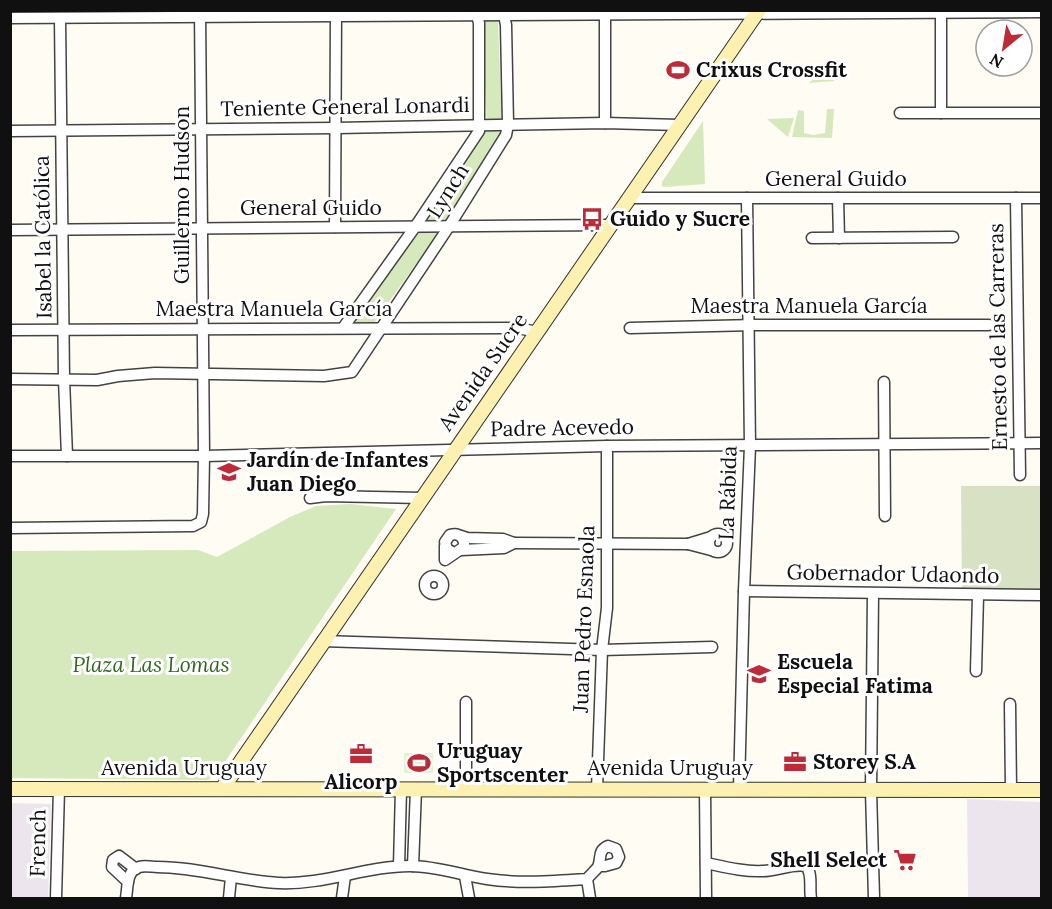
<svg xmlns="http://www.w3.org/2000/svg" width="1052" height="909" font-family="Lora,serif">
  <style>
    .industrial { fill: #ede5ee }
    .green { fill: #d6e9bd }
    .cemetery { fill: #d9e1c4 }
    .pitch { fill: #e6f0cf }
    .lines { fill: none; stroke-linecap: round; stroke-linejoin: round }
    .minor-casing { stroke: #434343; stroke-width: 13 }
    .secondary-casing { stroke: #323232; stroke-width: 16 }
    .minor { stroke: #fff; stroke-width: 10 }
    .secondary { stroke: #fcf1b1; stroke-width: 14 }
    .labels { text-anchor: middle; stroke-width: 6; stroke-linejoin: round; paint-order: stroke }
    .poi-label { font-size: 21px; font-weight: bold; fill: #101010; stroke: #fff; text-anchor: start }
    .street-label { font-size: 21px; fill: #101010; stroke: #fff }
    .park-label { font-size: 21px; font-style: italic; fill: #336721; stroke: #fff }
  </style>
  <rect width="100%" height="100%" fill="#fffcf4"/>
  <g class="industrial">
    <polygon points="967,799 1041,802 1041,898 968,898"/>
    <polygon points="11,803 51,804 48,898 11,898"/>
  </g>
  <g class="green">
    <polygon points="495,11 498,21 502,129 445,223 374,323 351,325 487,126 482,21"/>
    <polygon points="830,64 838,65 834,81 809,83"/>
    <polygon points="827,109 834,109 832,138 792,137 798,110 804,111 804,133 813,135 825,133"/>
    <polygon points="794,118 788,137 767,119"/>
    <polygon points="703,121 705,184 664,187 662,186 662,182"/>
    <polygon points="350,504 396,509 216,775 208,780 11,778 11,551 198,550 217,557 290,517 316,506"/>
  </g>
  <polygon class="cemetery" points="961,486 1041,486 1041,591 962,591"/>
  <rect class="pitch" x="404" y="753" width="29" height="20"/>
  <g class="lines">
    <g class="minor-casing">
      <g id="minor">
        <polyline points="941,10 941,113"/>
        <polyline points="605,14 605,123"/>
        <polyline points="10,18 1042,12"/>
        <polyline points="60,18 64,379 67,456"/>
        <polyline points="900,113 1042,113"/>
        <polyline points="10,131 336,128 605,123 679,125"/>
        <polyline points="630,198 1042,198"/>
        <polyline points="838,198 839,238"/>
        <polyline points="1016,198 1020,475"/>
        <polyline points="335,227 336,10"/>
        <polyline points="10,230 611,225"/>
        <polyline points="812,238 953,237"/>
        <polyline points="343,328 415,227 479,131 479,23 476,11"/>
        <polyline points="630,328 755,325 989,325"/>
        <polyline points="10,330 518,328 537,332"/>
        <polyline points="10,379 97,380 118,376 155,373 324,376 352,372 448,228 506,135 508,124 506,25 503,10"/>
        <polyline points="884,382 885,516"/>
        <polyline points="10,456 204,456 607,446 1042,443"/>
        <polyline points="310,498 326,496 422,498"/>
        <polyline points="10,528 193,526 201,522 203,514 204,456 200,11"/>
        <circle cx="718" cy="543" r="9"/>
        <polyline points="461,536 467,538 503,539 514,543 504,548 461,550"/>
        <polyline points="711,537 688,544 711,550"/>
        <polyline points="514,543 688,544"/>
        <path d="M445,546V560L464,547C465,538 459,532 450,535L445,542L447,549L454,553"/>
        <circle cx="434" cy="585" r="9"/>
        <polyline points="744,591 1042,595"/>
        <polyline points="873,594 871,790 874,898"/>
        <polyline points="322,641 602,650 712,647"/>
        <polyline points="976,671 978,596"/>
        <polyline points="466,702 466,789"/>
        <polyline points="1010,704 1011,790"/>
        <polyline points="597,789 602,650 607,608 607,446"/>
        <polyline points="705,789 706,898"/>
        <polyline points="739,789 744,591 750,446 747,198"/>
        <path d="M706,863C725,867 744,872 763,871C778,871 792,863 806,866C813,874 809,888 811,898"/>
        <polyline points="399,866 401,789"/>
        <polyline points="413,866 416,789"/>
        <polyline points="465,876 469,898"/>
        <polyline points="587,879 590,898"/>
        <polyline points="128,882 112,867 113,860 119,856 136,869"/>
        <polyline points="56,898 59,789"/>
        <path d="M126,898C128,887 126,871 139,867C145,865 152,867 157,867C199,867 238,881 279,883C324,885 366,866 410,866C436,866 461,875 487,879C520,884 553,881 587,879C590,875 595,871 598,867C602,858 597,851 608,846L616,849L619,857L616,863L605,866H599"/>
        <polyline points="229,898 231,877"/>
        <polyline points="342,898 345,876"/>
      </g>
    </g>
    <g class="secondary-casing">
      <g id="secondary">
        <polyline points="10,789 1042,790"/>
        <polyline points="222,789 759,10"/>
      </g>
    </g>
    <use href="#minor" class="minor"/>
    <use href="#secondary" class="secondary"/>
  </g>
  <defs>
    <g id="stadium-bare" transform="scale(1.8)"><path d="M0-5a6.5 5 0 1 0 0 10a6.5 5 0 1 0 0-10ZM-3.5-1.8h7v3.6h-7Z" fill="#bd2b38" stroke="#fff" stroke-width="2.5" paint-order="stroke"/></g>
    <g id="bus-bare" transform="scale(1.8)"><path d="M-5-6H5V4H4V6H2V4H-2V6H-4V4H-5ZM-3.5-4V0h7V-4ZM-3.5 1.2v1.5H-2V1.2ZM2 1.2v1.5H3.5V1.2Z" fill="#bd2b38" stroke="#fff" stroke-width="2.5" paint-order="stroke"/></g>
    <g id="school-bare" transform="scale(1.8)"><path d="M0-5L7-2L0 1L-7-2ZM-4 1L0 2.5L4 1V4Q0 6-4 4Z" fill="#bd2b38" stroke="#fff" stroke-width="2.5" paint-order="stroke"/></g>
    <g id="office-bare" transform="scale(1.8)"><path d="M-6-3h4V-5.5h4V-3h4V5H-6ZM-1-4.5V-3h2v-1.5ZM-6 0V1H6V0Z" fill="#bd2b38" stroke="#fff" stroke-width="2.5" paint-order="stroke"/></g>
    <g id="supermarket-bare" transform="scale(1.8)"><path d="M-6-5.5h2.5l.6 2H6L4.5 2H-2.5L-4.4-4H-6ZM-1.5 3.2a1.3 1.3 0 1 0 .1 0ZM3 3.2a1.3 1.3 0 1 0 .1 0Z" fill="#bd2b38" stroke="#fff" stroke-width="2.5" paint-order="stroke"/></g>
  </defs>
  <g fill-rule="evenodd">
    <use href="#stadium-bare" x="678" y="70"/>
    <use href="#bus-bare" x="592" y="219"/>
    <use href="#school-bare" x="229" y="472"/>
    <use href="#school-bare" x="759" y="674"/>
    <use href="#office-bare" x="361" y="754"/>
    <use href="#office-bare" x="795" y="762"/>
    <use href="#stadium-bare" x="419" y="763"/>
    <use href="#supermarket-bare" x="905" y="860"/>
  </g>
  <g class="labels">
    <g class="poi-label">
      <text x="696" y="77">Crixus Crossfit</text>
      <text x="610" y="226">Guido y Sucre</text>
      <text x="247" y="467">Jardín de Infantes<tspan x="247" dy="24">Juan Diego</tspan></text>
      <text x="777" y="669">Escuela<tspan x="777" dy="24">Especial Fatima</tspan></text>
      <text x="437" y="758">Uruguay<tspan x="437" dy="24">Sportscenter</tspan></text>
      <text x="813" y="769">Storey S.A</text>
      <text x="361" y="789" text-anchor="middle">Alicorp</text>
      <text x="887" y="867" text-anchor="end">Shell Select</text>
    </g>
    <g class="street-label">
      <text transform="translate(345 107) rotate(-1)" y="7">Teniente General Lonardi</text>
      <text x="836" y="186">General Guido</text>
      <text transform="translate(448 191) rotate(-58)" y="7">Lynch</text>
      <text transform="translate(182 195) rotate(-90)" y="7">Guillermo Hudson</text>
      <text x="311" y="215">General Guido</text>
      <text transform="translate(43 237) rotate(-91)" y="7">Isabel la Católica</text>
      <text x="809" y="313">Maestra Manuela García</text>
      <text x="274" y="316">Maestra Manuela García</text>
      <text transform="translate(998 337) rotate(-91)" y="7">Ernesto de las Carreras</text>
      <text transform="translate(483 372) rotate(-55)" y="7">Avenida Sucre</text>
      <text transform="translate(562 428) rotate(-1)" y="7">Padre Acevedo</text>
      <text transform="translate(728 493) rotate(-88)" y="7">La Rábida</text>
      <text transform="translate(893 574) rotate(1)" y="7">Gobernador Udaondo</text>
      <text transform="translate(584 619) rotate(-88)" y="7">Juan Pedro Esnaola</text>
      <text x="184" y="775">Avenida Uruguay</text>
      <text x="670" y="775">Avenida Uruguay</text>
      <text transform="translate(38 843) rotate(-89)" y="7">French</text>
    </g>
    <g class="park-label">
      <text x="151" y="672">Plaza Las Lomas</text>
    </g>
  </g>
  <rect width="1052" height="909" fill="none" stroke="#101010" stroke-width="24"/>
  <g transform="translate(1004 48) rotate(210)"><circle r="28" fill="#ffffff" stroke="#9f9f9f" stroke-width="1.5"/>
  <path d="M0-4.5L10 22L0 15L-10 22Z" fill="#bd2b38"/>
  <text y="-9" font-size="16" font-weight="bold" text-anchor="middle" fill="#101010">N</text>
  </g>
</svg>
